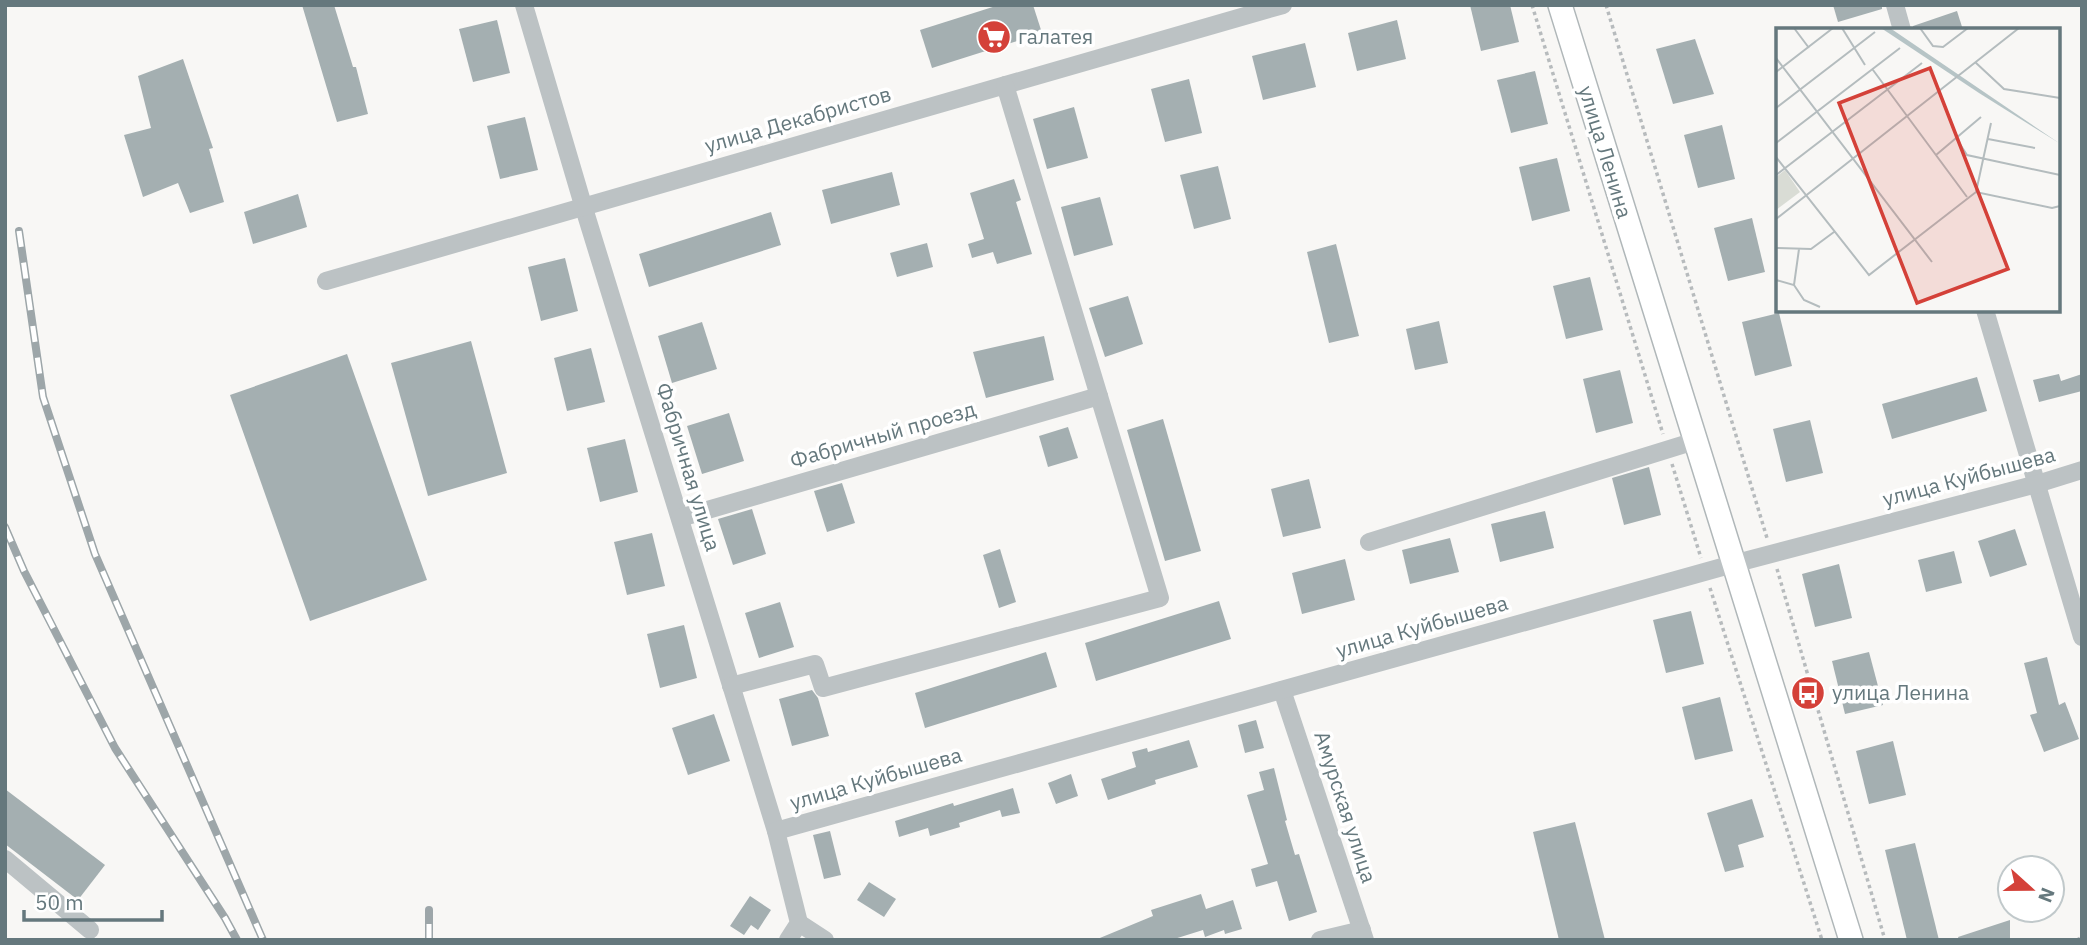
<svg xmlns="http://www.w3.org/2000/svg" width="2087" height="945" font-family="'IBM Plex Sans',sans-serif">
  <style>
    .building { fill: #a4afb1 }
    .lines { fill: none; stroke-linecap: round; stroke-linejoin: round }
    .major-casing { stroke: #b0b7b9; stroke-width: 26 }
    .path { stroke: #b7bbbd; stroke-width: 3.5; stroke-dasharray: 3.5 3.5; stroke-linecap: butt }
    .minor { stroke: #bcc2c4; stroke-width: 18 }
    .major { stroke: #fff; stroke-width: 23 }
    .rail-casing { stroke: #9da6a9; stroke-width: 8 }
    .rail { stroke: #fff; stroke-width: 5; stroke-dasharray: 16; stroke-linecap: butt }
    .labels { text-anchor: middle; stroke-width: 7; stroke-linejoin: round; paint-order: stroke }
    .poi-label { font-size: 21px; fill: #65787d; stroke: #fff; text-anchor: start }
    .street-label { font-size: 21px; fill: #65787d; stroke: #fff }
    .inset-road { fill: none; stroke: #b4bcbe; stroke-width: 2 }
    .view { fill: #d44139; fill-opacity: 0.15; stroke: #d44139; stroke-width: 3.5 }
    .inset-edge { fill: none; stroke: #65787d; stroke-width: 3.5 }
  </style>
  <rect width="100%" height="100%" fill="#f8f7f5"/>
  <g class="building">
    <polygon points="302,5 334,5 353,67 356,67 368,114 337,122"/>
    <polygon points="999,5 1033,5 1042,33 932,68 920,30"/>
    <polygon points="1470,5 1510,5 1519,42 1481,51"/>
    <polygon points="1833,5 1882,5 1882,9 1838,22"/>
    <polygon points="1957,11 1963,30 1913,30 1913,26"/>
    <polygon points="497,20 510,73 473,82 459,29"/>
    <polygon points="1397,20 1406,59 1357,71 1348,33"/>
    <polygon points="1695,39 1714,94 1673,104 1656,49"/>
    <polygon points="1305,43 1316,87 1263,100 1252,56"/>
    <polygon points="183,59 213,148 209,149 224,202 190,213 178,183 143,197 124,135 151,128 138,76"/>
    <polygon points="1535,71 1548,124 1511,133 1497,80"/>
    <polygon points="1189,79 1202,133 1165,142 1151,89"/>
    <polygon points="1074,107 1088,158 1047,169 1033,119"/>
    <polygon points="525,117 538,170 500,179 487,126"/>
    <polygon points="1722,125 1735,179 1698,188 1684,135"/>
    <polygon points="1557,158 1570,211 1532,221 1519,167"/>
    <polygon points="1218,166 1231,219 1194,229 1180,175"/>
    <polygon points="892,172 900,205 831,224 822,190"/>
    <polygon points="1014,179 1021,200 1016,202 1032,254 997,264 993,252 972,258 968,244 984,239 970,193"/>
    <polygon points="298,194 307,227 253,244 244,212"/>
    <polygon points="1100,197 1113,245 1074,256 1061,207"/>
    <polygon points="771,212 781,245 649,287 639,254"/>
    <polygon points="1752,218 1765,272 1728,281 1714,228"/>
    <polygon points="927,243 933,267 897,277 890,253"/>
    <polygon points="1336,244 1359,336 1329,343 1307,252"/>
    <polygon points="565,258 578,311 541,321 528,267"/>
    <polygon points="1590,277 1603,330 1566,339 1553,286"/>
    <polygon points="1128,296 1143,344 1105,357 1089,308"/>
    <polygon points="1779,313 1792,366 1755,376 1742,322"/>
    <polygon points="1439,321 1448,363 1415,370 1406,329"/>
    <polygon points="702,322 717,369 672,383 658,336"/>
    <polygon points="1044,336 1054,380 986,398 973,352"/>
    <polygon points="471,341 507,473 428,496 391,363"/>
    <polygon points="591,348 605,402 567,411 554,358"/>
    <polygon points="347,354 427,580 310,621 230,395"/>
    <polygon points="1620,370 1633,423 1596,433 1583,379"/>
    <polygon points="2059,374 2061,381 2082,374 2082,391 2039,402 2033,380"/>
    <polygon points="1977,377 1987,411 1892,439 1882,404"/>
    <polygon points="729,413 744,461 702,474 687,426"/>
    <polygon points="1163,419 1201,551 1165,561 1127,430"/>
    <polygon points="1810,420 1823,473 1786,482 1773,429"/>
    <polygon points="1068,427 1078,458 1048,467 1039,436"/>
    <polygon points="625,439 638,492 600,502 587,448"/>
    <polygon points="1649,467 1661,515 1624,525 1612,478"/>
    <polygon points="1309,479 1321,528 1283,537 1271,489"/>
    <polygon points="842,483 855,523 827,532 814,491"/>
    <polygon points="752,509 766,554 733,565 718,519"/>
    <polygon points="1545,511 1554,548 1500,562 1491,524"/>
    <polygon points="2015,529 2027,565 1990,577 1978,541"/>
    <polygon points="652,533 665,586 627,595 614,542"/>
    <polygon points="1450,538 1459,572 1410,584 1402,550"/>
    <polygon points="1000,549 1016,602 999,608 983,555"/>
    <polygon points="1954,551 1962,583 1926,592 1918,560"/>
    <polygon points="1345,559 1355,600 1302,614 1292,573"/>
    <polygon points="1839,564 1852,618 1815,627 1802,574"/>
    <polygon points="1219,601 1231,639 1096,681 1085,643"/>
    <polygon points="780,602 794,647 759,658 745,613"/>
    <polygon points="1691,611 1704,664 1666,673 1653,620"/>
    <polygon points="684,625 697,678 660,688 647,634"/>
    <polygon points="1046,652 1057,687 925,728 915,693"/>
    <polygon points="1869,652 1883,705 1845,714 1832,661"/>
    <polygon points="2047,657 2059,705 2065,702 2079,739 2044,752 2030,715 2037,713 2024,663"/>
    <polygon points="812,690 818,698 829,736 792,746 779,699"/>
    <polygon points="1720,697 1733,751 1695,760 1682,707"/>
    <polygon points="714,714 730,761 688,775 672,728"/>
    <polygon points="1256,720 1264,748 1245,753 1238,725"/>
    <polygon points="1189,740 1198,767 1155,780 1156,784 1108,800 1101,779 1136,767 1132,752 1147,748 1148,752"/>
    <polygon points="1893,741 1906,795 1869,804 1856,751"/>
    <polygon points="1274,768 1287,820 1285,821 1295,855 1299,854 1317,912 1289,921 1277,881 1256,887 1251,869 1268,864 1247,795 1264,790 1259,772"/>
    <polygon points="1071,774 1078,796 1056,804 1048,783"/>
    <polygon points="1013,788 1020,813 1002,817 1000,810 959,823 960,827 930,836 928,828 899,837 895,821 953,803 954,806"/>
    <polygon points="5,789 105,865 78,900 5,844"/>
    <polygon points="1752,799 1764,837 1738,845 1744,867 1725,872 1707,813"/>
    <polygon points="1575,822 1605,940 1559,940 1533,832"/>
    <polygon points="830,831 841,875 824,879 813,835"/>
    <polygon points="1915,843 1939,940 1907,940 1885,850"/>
    <polygon points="869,882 896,899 884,917 857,900"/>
    <polygon points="1201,894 1206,909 1233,900 1242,929 1225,934 1224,930 1205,937 1203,930 1171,940 1095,940 1153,916 1151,910"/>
    <polygon points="750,896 771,910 758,930 751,925 744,935 730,926"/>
    <polygon points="2010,920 2010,940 1959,940 1958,937"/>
  </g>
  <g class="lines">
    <g class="major-casing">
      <polyline id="major" points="1560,5 1851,940"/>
    </g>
    <g class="path">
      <polyline points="1532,5 1663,434"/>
      <polyline points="1606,5 1767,538"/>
      <polyline points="1672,464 1701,558"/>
      <polyline points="1777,569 1885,940"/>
      <polyline points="1710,588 1822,940"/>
      <polyline points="2077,940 2082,937"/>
    </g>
    <g class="minor">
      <polyline points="524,5 583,205 776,831 799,923 788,940"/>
      <polyline points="1895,5 1902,30"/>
      <polyline points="326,281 1283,5"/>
      <polyline points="1985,310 2082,637"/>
      <polyline points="680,518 1099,396"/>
      <polyline points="1369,542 1695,441"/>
      <polyline points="731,686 815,664 823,688 1160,598 1005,85"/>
      <polyline points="1282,690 1365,940"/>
      <polyline points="776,831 1733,564 2037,484 2082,470"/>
      <polyline points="5,859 90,930"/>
      <polyline points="799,923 825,940"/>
      <polyline points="1320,940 1362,930"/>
    </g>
    <use href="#major" class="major"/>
    <g class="rail-casing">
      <g id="rail">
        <polyline points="19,231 43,397 95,554 263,940"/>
        <polyline points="5,527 24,571 115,748 225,918 237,940"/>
        <polyline points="429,940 429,910"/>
      </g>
    </g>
    <use href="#rail" class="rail"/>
  </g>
  <defs>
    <g id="supermarket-disc" transform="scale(1.75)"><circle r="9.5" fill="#d44139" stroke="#fff"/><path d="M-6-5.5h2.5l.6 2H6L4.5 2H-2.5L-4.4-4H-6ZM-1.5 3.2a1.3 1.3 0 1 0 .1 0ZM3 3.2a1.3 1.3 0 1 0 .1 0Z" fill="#fff"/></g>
    <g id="bus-disc" transform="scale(1.75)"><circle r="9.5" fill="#d44139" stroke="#fff"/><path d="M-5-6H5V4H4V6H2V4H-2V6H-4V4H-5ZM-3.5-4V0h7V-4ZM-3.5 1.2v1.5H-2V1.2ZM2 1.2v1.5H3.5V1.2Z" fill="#fff"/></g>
  </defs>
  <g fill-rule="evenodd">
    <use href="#supermarket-disc" x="994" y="37"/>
    <use href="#bus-disc" x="1808" y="693"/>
  </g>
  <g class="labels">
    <g class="poi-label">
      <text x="1018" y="44">галатея</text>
      <text x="1832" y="700">улица Ленина</text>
    </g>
    <g class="street-label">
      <text transform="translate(798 120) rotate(-16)" y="7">улица Декабристов</text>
      <text transform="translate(1605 152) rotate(73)" y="7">улица Ленина</text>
      <text transform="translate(883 435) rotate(-16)" y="7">Фабричный проезд</text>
      <text transform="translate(688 467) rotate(73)" y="7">Фабричная улица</text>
      <text transform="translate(1969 477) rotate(-15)" y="7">улица Куйбышева</text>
      <text transform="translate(1422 627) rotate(-16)" y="7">улица Куйбышева</text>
      <text transform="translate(876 779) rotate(-16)" y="7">улица Куйбышева</text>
      <text transform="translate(1345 807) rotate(72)" y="7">Амурская улица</text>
    </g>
  </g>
  <g transform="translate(1776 28)">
    <rect width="284" height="284" fill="#f8f7f5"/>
    <path d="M9,142L24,164L0,182V149Z" fill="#d9dcd5"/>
    <path d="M105,0H114L283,115L203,65Z" fill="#b6c4c6"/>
    <path class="inset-road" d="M18,0L33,20M66,0L89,37M144,0L157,18L167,19L192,0M0,30L156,234M199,34L228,61L284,70M97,42L191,169M0,44L57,0M0,80L99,4M180,110L191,127L284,147M212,111L259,120M0,115L124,20M160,127L205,89M0,129L93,247L200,164L276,180L284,178M0,147L146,35M200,164L215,95M0,191L243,0M0,220L35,221L58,204M0,252L18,257L28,272L44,279M18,257L23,221"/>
    <path class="view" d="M154,40L232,241L141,275L63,75Z"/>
    <rect width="284" height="284" class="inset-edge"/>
  </g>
  <rect width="2087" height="945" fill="none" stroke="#65787d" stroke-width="14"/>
  <g transform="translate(2031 889) rotate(111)"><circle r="33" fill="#ffffff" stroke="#c1c9cb" stroke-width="2"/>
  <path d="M0-5L12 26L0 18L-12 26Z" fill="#d44139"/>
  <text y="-10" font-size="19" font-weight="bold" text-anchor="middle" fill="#65787d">N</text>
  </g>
  <path d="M24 910v10h138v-10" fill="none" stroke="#65787d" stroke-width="3.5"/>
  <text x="35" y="910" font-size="21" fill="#65787d" stroke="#ffffff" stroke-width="5" paint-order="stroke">50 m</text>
</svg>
